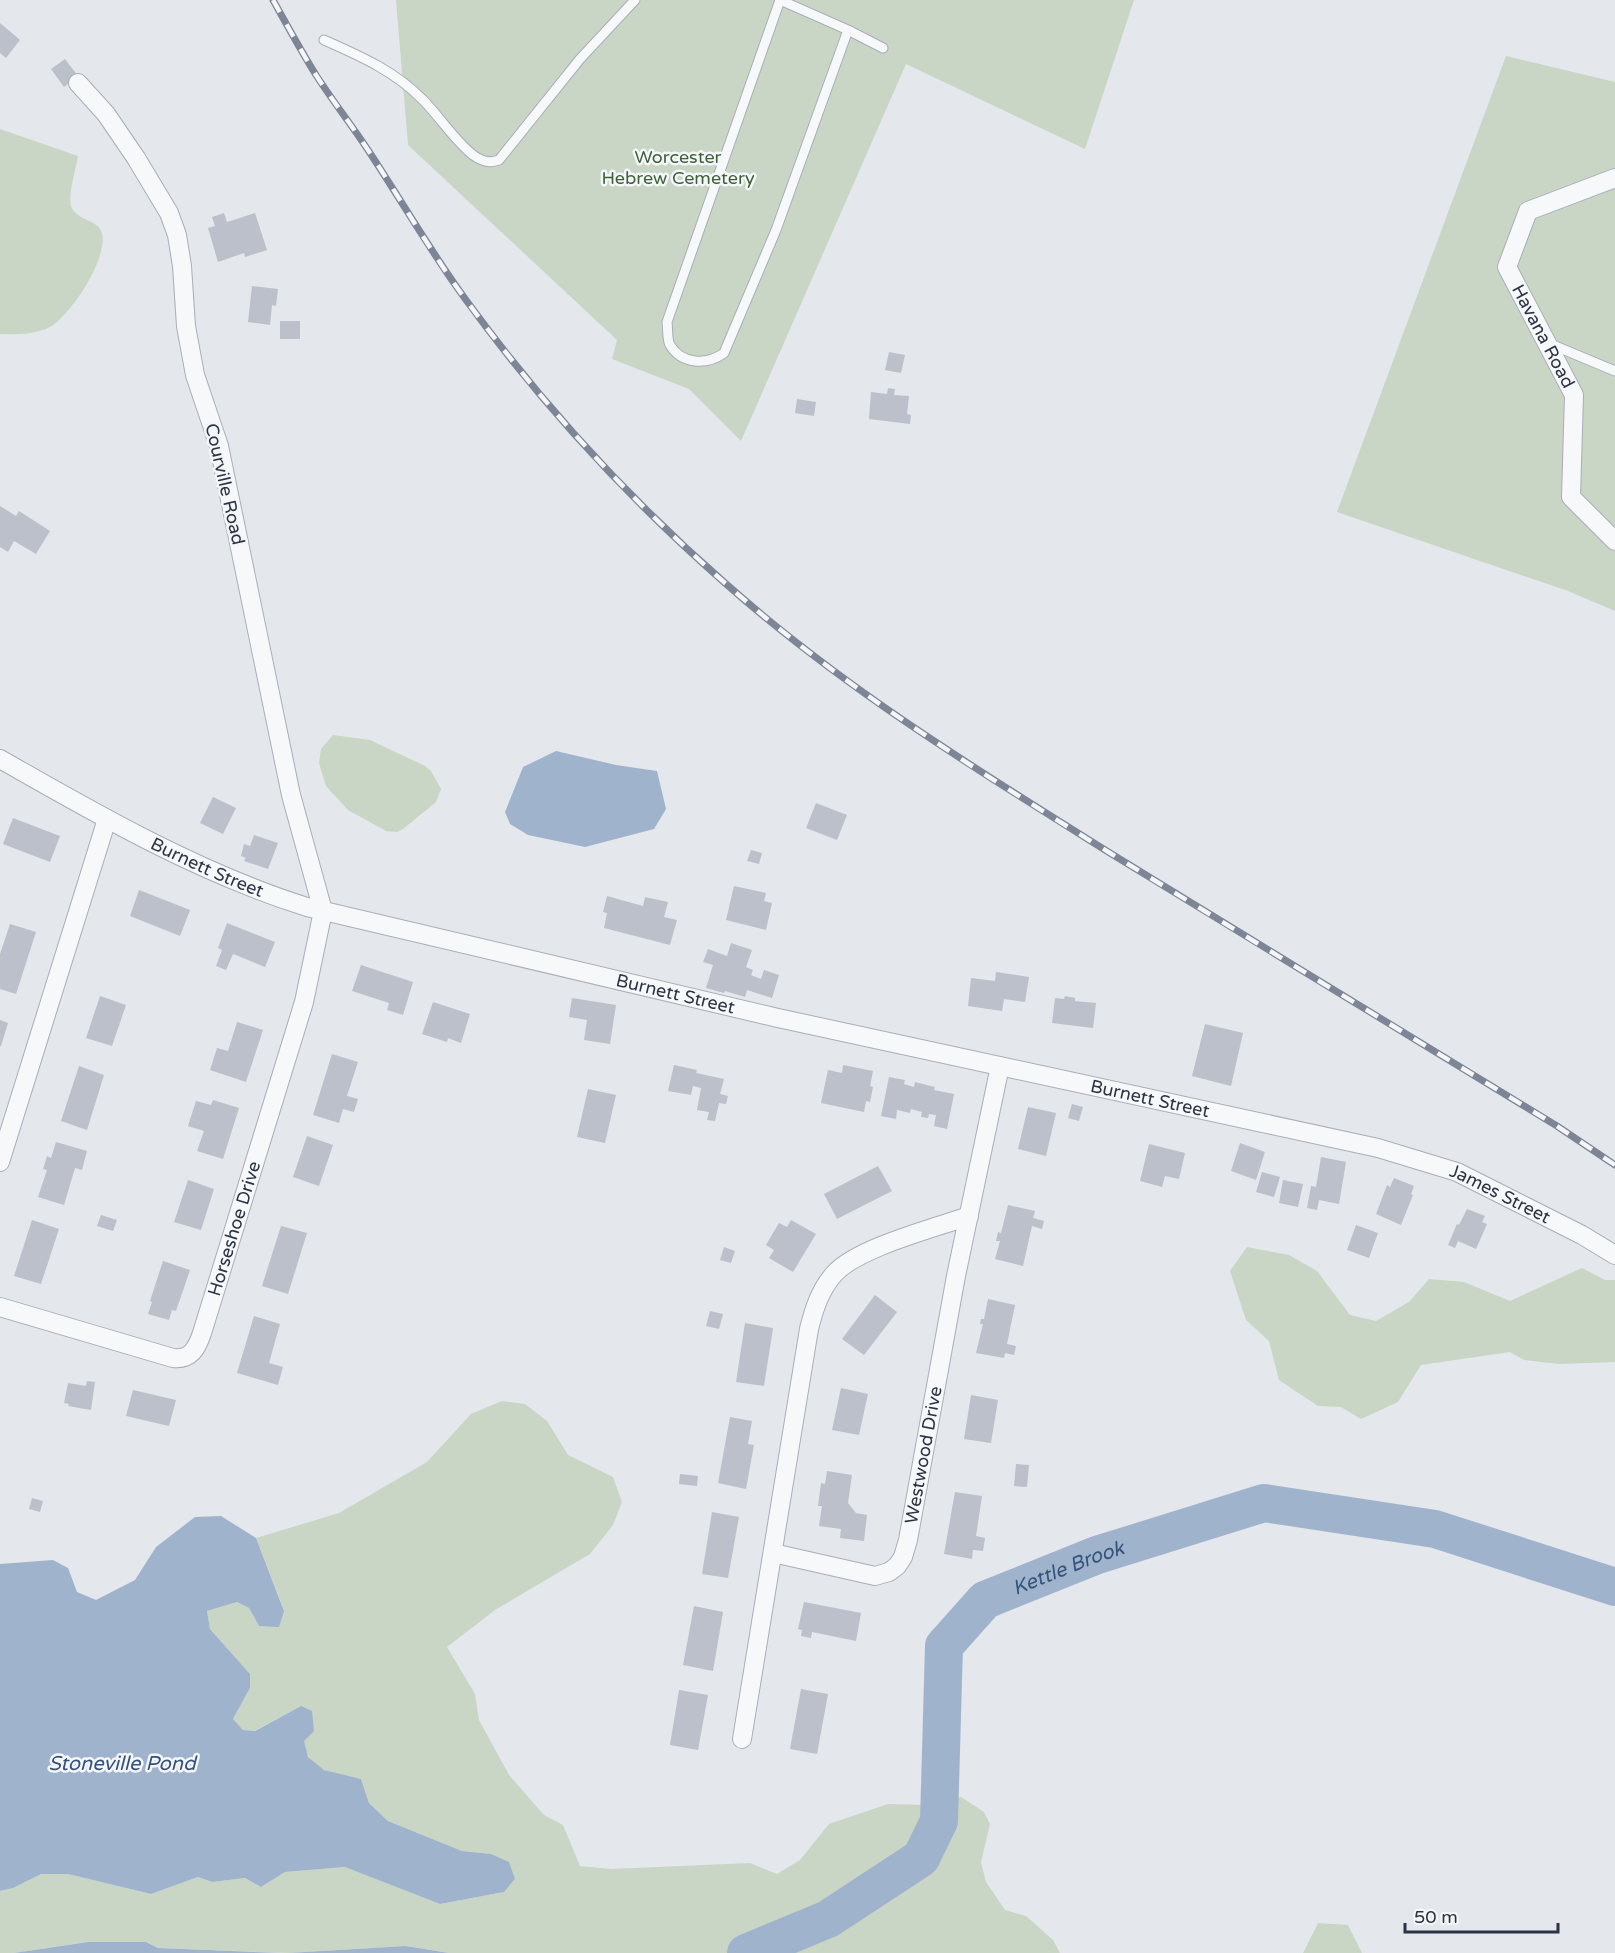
<svg xmlns="http://www.w3.org/2000/svg" width="1615" height="1953" font-family="'Varela Round',sans-serif">
  <style>
    .green { fill: #c9d6c5 }
    .water { fill: #9fb4cc }
    .lines { fill: none; stroke-linecap: round; stroke-linejoin: round }
    .river { stroke: #9fb4cc; stroke-width: 38 }
    .building { fill: #bbc0ca }
    .lane-casing { stroke: #a9aeb7; stroke-width: 11 }
    .street-casing { stroke: #a9aeb7; stroke-width: 20 }
    .lane { stroke: #f7f8fa; stroke-width: 9 }
    .street { stroke: #f7f8fa; stroke-width: 18 }
    .rail-casing { stroke: #7d8696; stroke-width: 7 }
    .rail { stroke: #f4f6f9; stroke-width: 4.5; stroke-dasharray: 14; stroke-linecap: butt }
    .labels { text-anchor: middle; stroke-width: 5; stroke-linejoin: round; paint-order: stroke }
    .park-label { font-size: 18px; fill: #3f6138; stroke: #f4f6f9 }
    .street-label { font-size: 18px; fill: #2b3445; stroke: #f4f6f9 }
    .water-label { font-size: 20px; font-style: italic; fill: #34527a; stroke: #f4f6f9 }
  </style>
  <rect width="100%" height="100%" fill="#e4e7ec"/>
  <g class="green">
    <polygon points="396,0 1134,0 1085,149 906,64 741,441 689,389 612,359 617,340 408,145"/>
    <polygon points="1506,56 1615,82 1615,611 1568,591 1337,512"/>
    <path d="M0,129L78,156C76,168 68,195 71,206C76,221 98,219 102,233C109,257 69,320 46,329C32,334 15,335 0,334Z"/>
    <polygon points="333,735 370,740 425,766 431,771 441,789 436,802 403,829 397,832 386,831 348,810 326,786 319,763 321,749"/>
    <polygon points="1247,1247 1289,1255 1317,1271 1350,1315 1376,1321 1409,1302 1429,1279 1464,1282 1510,1301 1582,1268 1605,1280 1615,1280 1615,1362 1559,1364 1524,1360 1510,1352 1421,1365 1398,1402 1361,1419 1341,1407 1318,1406 1279,1380 1269,1341 1246,1320 1230,1271"/>
    <path d="M502,1401L525,1404L547,1421L568,1455L613,1477L622,1502L613,1525L590,1554L495,1610L447,1647L475,1694L479,1720L509,1775L544,1815L563,1825L580,1866L611,1869L750,1863L777,1874L800,1860L829,1824L888,1804L923,1805L961,1797L984,1812L990,1824L981,1862L986,1882L1005,1910L1026,1916L1053,1940L1060,1953H449L406,1946L288,1953L158,1948L146,1942H88L14,1953H0V1891L13,1888L41,1874H68L151,1894L198,1877L212,1882L245,1878L261,1887L285,1872L346,1867L440,1904L504,1892L515,1879L491,1854L462,1851L388,1821L369,1803L361,1779C344,1775 319,1773 309,1757C302,1747 302,1718 301,1706L254,1731L243,1730L233,1719L250,1688V1674L210,1629L207,1611L237,1602L249,1608L259,1626L284,1610L256,1538L339,1513L427,1462L471,1414Z"/>
    <polygon points="1318,1923 1348,1925 1362,1953 1303,1953"/>
  </g>
  <g class="water">
    <polygon points="556,751 616,765 657,771 666,809 654,829 585,847 528,835 510,824 505,812 523,767"/>
    <polygon points="221,1516 256,1538 284,1611 279,1627 259,1626 249,1608 237,1602 207,1611 210,1629 250,1674 250,1688 233,1719 243,1730 255,1731 301,1706 312,1711 314,1731 304,1741 308,1757 324,1770 361,1779 369,1803 388,1821 462,1851 491,1854 509,1862 515,1879 504,1892 440,1904 345,1867 285,1872 261,1887 245,1878 212,1882 198,1877 151,1894 68,1874 41,1874 13,1888 0,1891 0,1564 53,1560 68,1568 77,1592 96,1600 135,1580 156,1547 195,1517"/>
    <polygon points="88,1942 146,1942 158,1948 280,1953 14,1953"/>
    <polygon points="406,1946 449,1953 288,1953"/>
  </g>
  <g class="lines">
    <path class="river" id="s1" d="M746,1953L828,1919L921,1858L939,1821L944,1646L985,1600L1097,1555L1264,1503L1435,1529L1615,1587"/>
  </g>
  <g class="building">
    <polygon points="0,23 20,40 6,58 0,53"/>
    <polygon points="65,59 78,76 64,87 51,69"/>
    <polygon points="224,213 227,222 255,213 267,250 245,257 244,253 218,262 208,228 215,226 212,217"/>
    <polygon points="252,286 278,289 276,306 272,305 270,325 248,322"/>
    <rect x="280" y="321" width="20" height="18"/>
    <polygon points="889,352 905,355 901,373 885,370"/>
    <polygon points="888,388 895,389 894,395 909,396 907,414 911,415 910,424 869,419 871,392 887,394"/>
    <polygon points="797,399 816,402 814,416 795,413"/>
    <polygon points="0,506 16,516 19,511 50,531 36,554 14,541 8,552 0,547"/>
    <polygon points="213,797 236,808 223,834 200,823"/>
    <polygon points="816,803 847,815 837,840 806,828"/>
    <polygon points="13,818 60,836 50,862 3,844"/>
    <polygon points="254,835 278,843 268,869 244,861 246,858 241,856 244,844 250,846"/>
    <polygon points="751,850 762,853 759,864 747,861"/>
    <polygon points="734,886 766,893 764,901 772,903 766,930 726,920"/>
    <polygon points="139,890 190,910 180,936 130,916"/>
    <polygon points="607,896 643,906 645,897 668,902 664,917 677,920 670,945 604,928 607,913 603,912"/>
    <polygon points="227,923 275,942 265,967 233,954 226,970 216,966 222,950 218,948"/>
    <polygon points="10,924 36,932 16,994 0,989 0,954"/>
    <polygon points="731,943 752,950 746,967 753,970 751,975 761,979 764,970 779,975 772,998 747,990 745,997 725,991 724,993 706,988 713,965 703,962 708,949 727,956"/>
    <polygon points="361,965 413,982 403,1015 387,1010 389,1003 352,991"/>
    <polygon points="996,972 1029,977 1025,1002 1004,999 1002,1011 968,1006 971,978 995,981"/>
    <polygon points="100,996 126,1005 112,1046 86,1038"/>
    <polygon points="1065,996 1075,998 1075,1001 1096,1003 1093,1028 1052,1023 1055,998 1064,999"/>
    <polygon points="572,998 616,1005 610,1044 584,1040 587,1020 569,1017"/>
    <polygon points="433,1002 470,1014 461,1043 448,1038 447,1042 422,1034"/>
    <polygon points="0,1020 8,1023 1,1046 0,1046"/>
    <polygon points="237,1022 263,1030 246,1082 210,1070 217,1048 228,1051"/>
    <polygon points="1205,1024 1243,1033 1231,1086 1192,1076"/>
    <polygon points="332,1054 358,1062 347,1096 358,1099 354,1112 343,1109 339,1123 313,1115"/>
    <polygon points="674,1065 697,1070 696,1073 724,1079 720,1094 728,1096 726,1104 719,1103 715,1121 707,1120 709,1112 697,1110 701,1088 693,1086 691,1095 668,1091"/>
    <polygon points="843,1065 873,1071 870,1086 873,1087 870,1102 866,1101 864,1112 821,1103 828,1070 842,1073"/>
    <polygon points="79,1066 104,1075 87,1130 61,1121"/>
    <polygon points="889,1077 905,1080 904,1084 914,1087 915,1082 935,1087 934,1090 954,1094 947,1129 934,1126 936,1115 929,1114 928,1118 921,1117 922,1112 911,1109 910,1113 897,1110 896,1119 881,1116"/>
    <polygon points="588,1089 616,1095 605,1143 577,1137"/>
    <polygon points="213,1100 239,1108 223,1159 197,1151 204,1131 188,1126 196,1101 211,1105"/>
    <polygon points="1072,1104 1083,1107 1079,1121 1068,1118"/>
    <polygon points="1028,1107 1056,1113 1046,1156 1018,1149"/>
    <polygon points="307,1136 333,1145 319,1186 293,1177"/>
    <polygon points="56,1142 87,1151 82,1170 75,1168 64,1205 38,1197 47,1170 43,1169 47,1156 51,1158"/>
    <polygon points="1240,1143 1265,1152 1256,1180 1231,1171"/>
    <polygon points="1149,1144 1185,1153 1179,1179 1165,1176 1162,1187 1140,1181"/>
    <polygon points="1321,1157 1346,1162 1339,1204 1319,1200 1317,1210 1307,1208 1311,1186 1316,1187"/>
    <polygon points="878,1166 892,1191 837,1219 824,1194"/>
    <polygon points="1262,1172 1280,1177 1274,1197 1256,1192"/>
    <polygon points="1394,1178 1414,1186 1411,1194 1413,1195 1401,1225 1376,1214 1387,1185 1390,1187"/>
    <polygon points="188,1180 214,1189 201,1230 174,1222"/>
    <polygon points="1283,1180 1303,1184 1298,1207 1279,1203"/>
    <polygon points="1008,1205 1035,1211 1033,1218 1044,1221 1042,1229 1032,1226 1023,1266 995,1259 1000,1241 996,1241 998,1232 1001,1233"/>
    <polygon points="1467,1209 1485,1216 1482,1222 1487,1224 1476,1249 1458,1241 1455,1248 1448,1245 1457,1224 1459,1225"/>
    <polygon points="101,1215 117,1220 113,1231 97,1226"/>
    <polygon points="32,1220 59,1229 41,1284 14,1276"/>
    <polygon points="791,1220 816,1234 793,1272 769,1258 774,1250 766,1245 779,1223 787,1227"/>
    <polygon points="1356,1225 1378,1233 1369,1258 1347,1250"/>
    <polygon points="281,1226 307,1233 288,1294 262,1286"/>
    <polygon points="724,1247 735,1251 731,1263 720,1260"/>
    <polygon points="163,1261 190,1270 176,1311 172,1310 169,1320 148,1314 152,1302 150,1301"/>
    <polygon points="875,1295 897,1312 864,1355 842,1339"/>
    <polygon points="988,1299 1015,1305 1007,1344 1016,1346 1014,1355 1005,1353 1004,1358 976,1353 983,1324 980,1324 981,1319 984,1319"/>
    <polygon points="710,1311 723,1314 719,1329 706,1326"/>
    <polygon points="254,1316 280,1324 269,1363 283,1367 278,1385 237,1373"/>
    <polygon points="745,1323 773,1328 764,1386 736,1382"/>
    <polygon points="87,1381 95,1382 91,1410 68,1406 69,1404 64,1403 68,1383 86,1386"/>
    <polygon points="841,1388 868,1394 859,1435 832,1430"/>
    <polygon points="133,1390 176,1400 169,1426 126,1416"/>
    <polygon points="971,1395 998,1400 991,1443 964,1439"/>
    <polygon points="730,1417 752,1421 748,1444 754,1445 746,1489 718,1483"/>
    <polygon points="1016,1464 1029,1465 1027,1487 1014,1486"/>
    <polygon points="827,1471 852,1475 848,1503 856,1513 867,1515 864,1541 840,1538 841,1529 819,1526 822,1506 818,1506 821,1483 825,1484"/>
    <polygon points="680,1474 698,1476 697,1486 679,1484"/>
    <polygon points="955,1492 982,1496 976,1536 985,1538 983,1551 973,1550 972,1559 944,1554"/>
    <polygon points="32,1498 43,1501 40,1512 29,1509"/>
    <polygon points="712,1512 739,1517 728,1578 702,1574"/>
    <polygon points="804,1602 861,1613 856,1641 812,1632 811,1638 801,1636 802,1630 798,1629"/>
    <polygon points="694,1606 723,1612 713,1671 683,1665"/>
    <polygon points="801,1689 828,1694 817,1754 790,1749"/>
    <polygon points="679,1690 708,1695 698,1750 670,1745"/>
  </g>
  <g class="lines">
    <g class="lane-casing">
      <g id="lane">
        <path d="M848,30L776,230L724,353C707,365 682,365 670,345C667,340 668,329 667,322L780,0L848,30L883,48"/>
        <path d="M324,40C360,56 395,71 423,100C440,117 454,140 473,155C481,161 489,164 499,160L580,59L635,0"/>
        <polyline points="1548,343 1615,371"/>
      </g>
    </g>
    <g class="street-casing">
      <g id="street">
        <path id="s2" d="M1615,178L1528,211L1507,267L1574,395L1571,497L1615,541"/>
        <path id="s3" d="M0,759C96,814 201,874 307,907L778,1018L1378,1148L1457,1172L1582,1235L1615,1255"/>
        <polyline points="0,1162 107,819"/>
        <path id="s4" d="M0,1307L173,1358C191,1360 197,1348 202,1333L304,1002L323,911L291,795L219,446L195,375L186,326L182,266L177,235L169,213L136,158L106,114L78,83"/>
        <path id="s5" d="M773,1553L875,1576L889,1572L897,1566L903,1557L908,1540L956,1276L1000,1066"/>
        <path d="M742,1739L809,1329C814,1309 820,1290 834,1274C857,1248 934,1228 969,1216"/>
      </g>
    </g>
    <use href="#lane" class="lane"/>
    <use href="#street" class="street"/>
    <g class="rail-casing">
      <path id="rail" d="M273,0C287,25 301,51 316,75C332,100 350,123 366,147C400,198 430,251 466,300C541,403 629,499 725,583C842,687 977,770 1110,853C1258,944 1408,1035 1557,1126L1615,1165"/>
    </g>
    <use href="#rail" class="rail"/>
  </g>
  <g class="labels">
    <g class="park-label">
      <text x="678" y="163">Worcester<tspan x="678" dy="21">Hebrew Cemetery</tspan></text>
    </g>
    <g class="street-label">
      <text dy="6" stroke="none"><textPath href="#s2" startOffset="231">Havana Road</textPath></text>
      <text transform="translate(225 484) rotate(77)" y="6">Courville Road</text>
      <text dy="6" stroke="none"><textPath href="#s3" startOffset="234">Burnett Street</textPath></text>
      <text dy="6" stroke="none"><textPath href="#s3" startOffset="720">Burnett Street</textPath></text>
      <text dy="6" stroke="none"><textPath href="#s3" startOffset="1206">Burnett Street</textPath></text>
      <text dy="6" stroke="none"><textPath href="#s3" startOffset="1570">James Street</textPath></text>
      <text dy="6" stroke="none"><textPath href="#s4" startOffset="332">Horseshoe Drive</textPath></text>
      <text dy="6" stroke="none"><textPath href="#s5" startOffset="244">Westwood Drive</textPath></text>
    </g>
    <g class="water-label">
      <text dy="7" stroke="none"><textPath href="#s1" startOffset="567">Kettle Brook</textPath></text>
      <text x="122" y="1770">Stoneville Pond</text>
    </g>
  </g>
  <path d="M1405 1923v9h153v-9" fill="none" stroke="#2b3445" stroke-width="3"/>
  <text x="1414" y="1923" font-size="18" fill="#2b3445" stroke="#f4f6f9" stroke-width="4.5" paint-order="stroke">50 m</text>
</svg>
